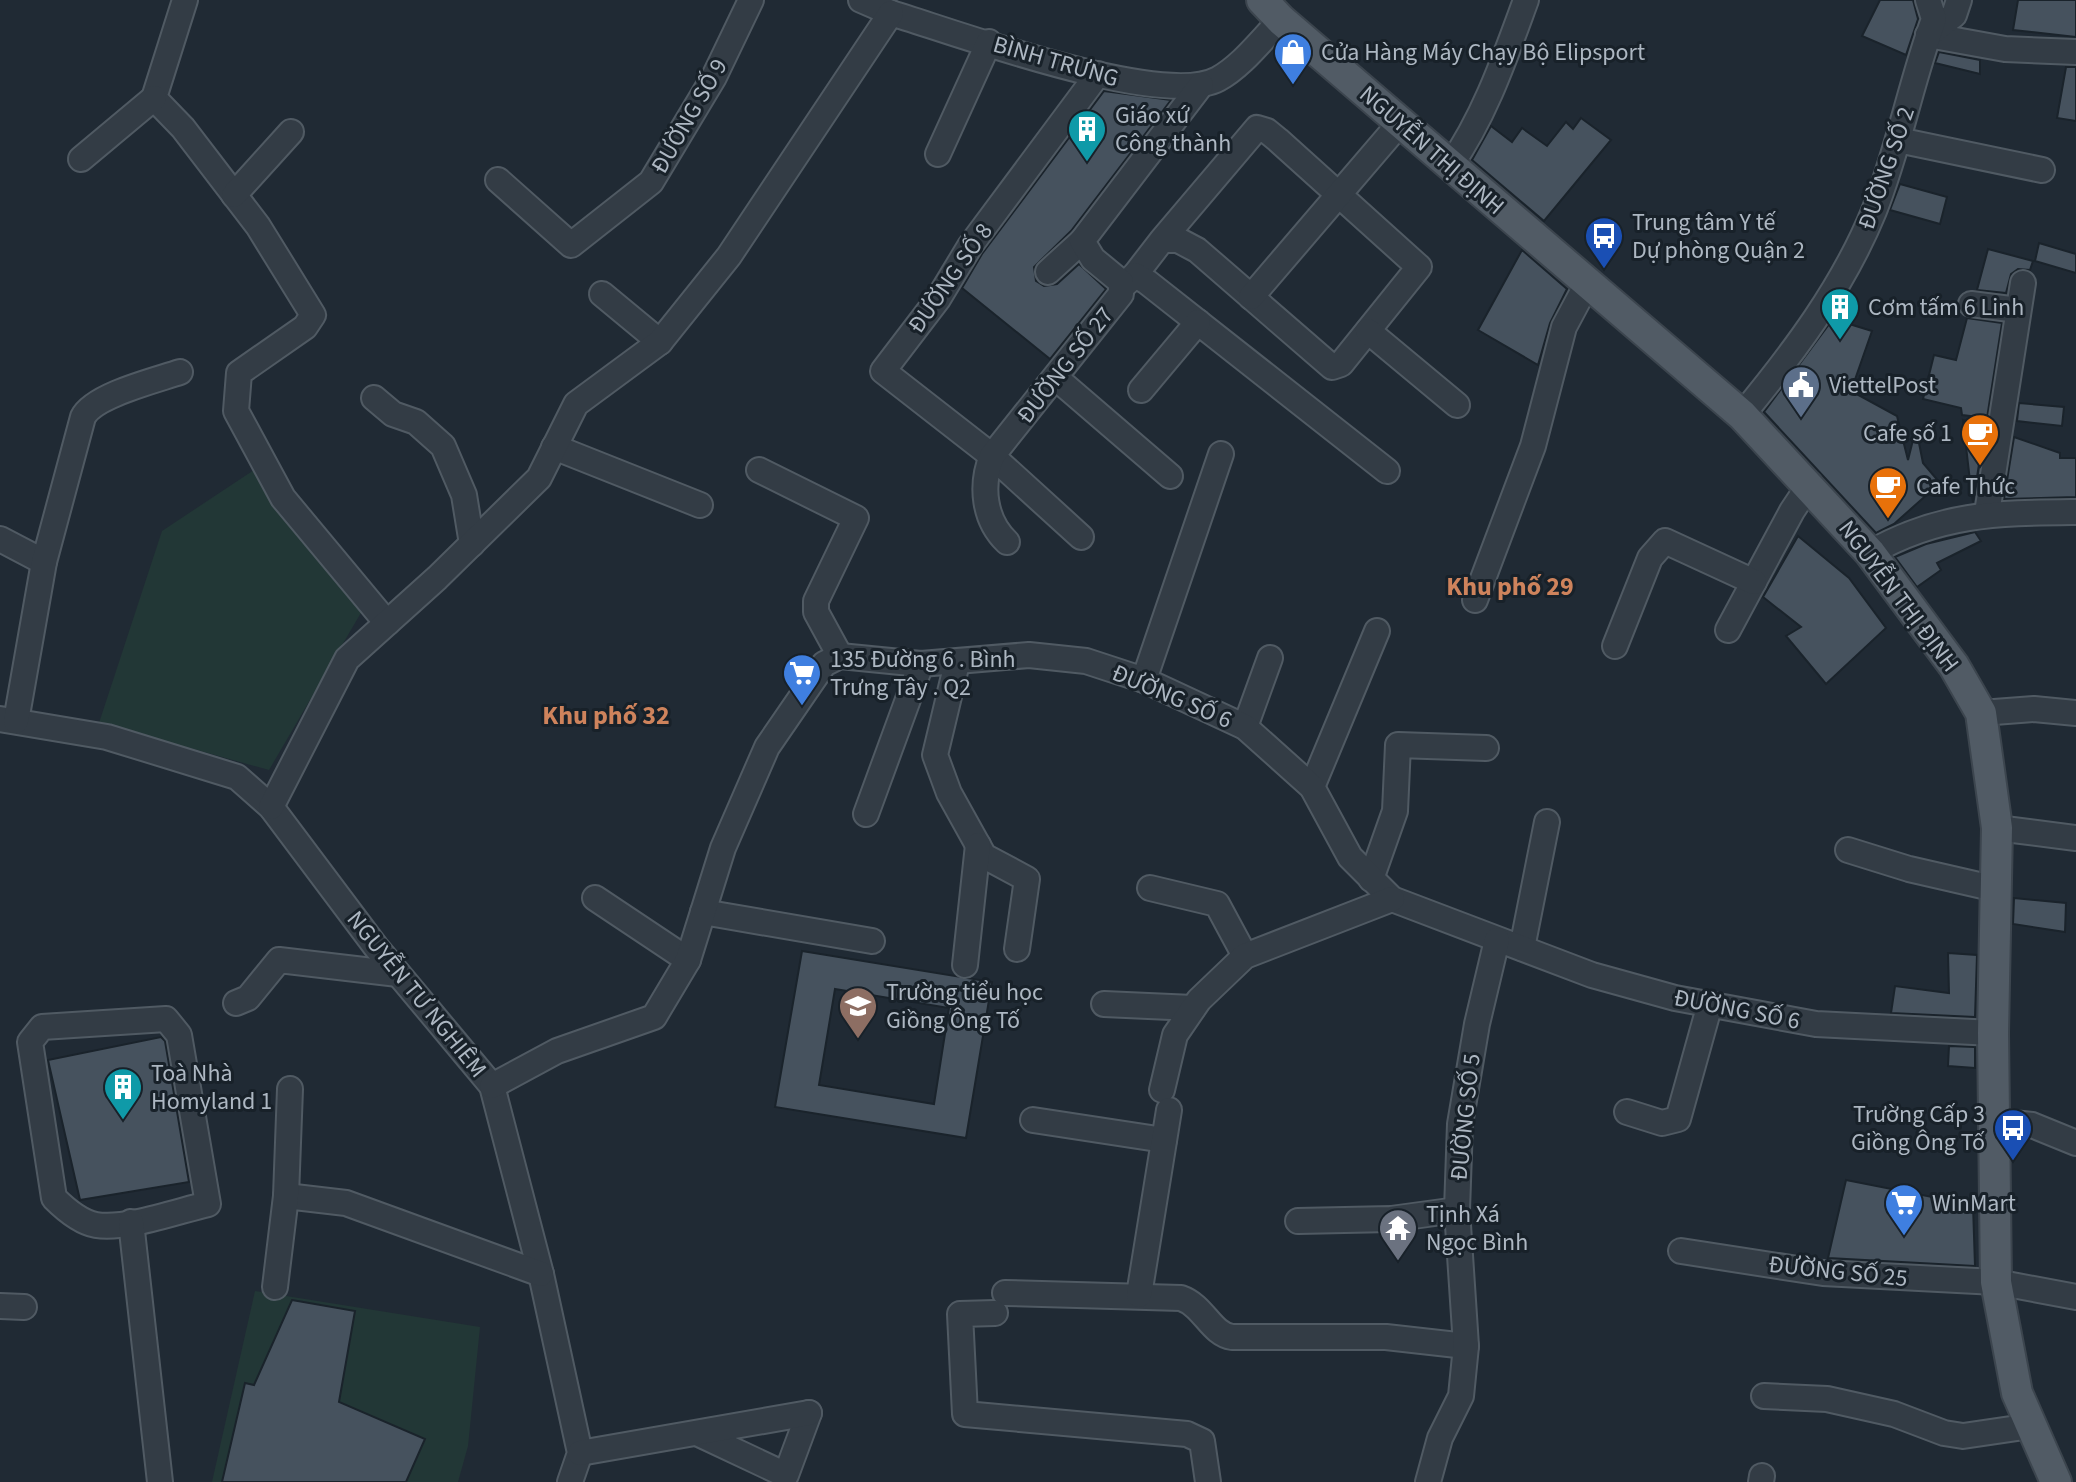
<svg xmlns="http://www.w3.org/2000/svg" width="2076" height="1482" font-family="'Source Sans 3',sans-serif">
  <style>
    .green { fill: #223736 }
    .building { fill: #46525e; stroke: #1a232b; stroke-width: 2; fill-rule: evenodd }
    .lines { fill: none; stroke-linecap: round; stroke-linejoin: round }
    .minor-casing { stroke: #505a63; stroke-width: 28 }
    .major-casing { stroke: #3c454e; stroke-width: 34 }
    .minor { stroke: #333c45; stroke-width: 24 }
    .major { stroke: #515b65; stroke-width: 30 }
    .labels { text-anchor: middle; stroke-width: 6; stroke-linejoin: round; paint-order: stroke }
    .poi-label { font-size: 24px; fill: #adb7c2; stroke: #182129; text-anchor: start }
    .street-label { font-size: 24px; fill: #adb7c2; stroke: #182129 }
    .neighbourhood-label { font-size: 26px; font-weight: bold; fill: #ce835c; stroke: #182129 }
  </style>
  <rect width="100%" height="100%" fill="#202a34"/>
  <g class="green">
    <polygon points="254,470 362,611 269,770 99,723 162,531"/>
    <polygon points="255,1291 480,1327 468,1446 458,1482 212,1482"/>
  </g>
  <g class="building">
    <polygon points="1880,0 1913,0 1918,19 1906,55 1862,36"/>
    <polygon points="2018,0 2076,0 2076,37 2013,30"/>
    <polygon points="1939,52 1980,60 1980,74 1935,63"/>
    <polygon points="2066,67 2076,67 2076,121 2057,118"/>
    <polygon points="1104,91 1171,100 1071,231 1034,267 1036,281 1044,286 1057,284 1079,264 1106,289 1050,359 962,288 982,254"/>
    <polygon points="1581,118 1611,140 1544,221 1472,160 1491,126 1512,142 1522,128 1547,146 1566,122 1573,129"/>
    <polygon points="1900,184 1947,197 1940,224 1890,210"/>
    <polygon points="2039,243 2076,254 2076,273 2035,261"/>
    <polygon points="1988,249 2033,261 2030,270 2018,269 2011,274 2006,293 1977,290"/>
    <polygon points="1522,250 1567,289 1550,323 1538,365 1478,330"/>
    <polygon points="1967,318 2002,323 1987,418 1962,415 1961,408 1923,399 1934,355 1956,360"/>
    <polygon points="1833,319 1872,331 1851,391 1897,416 1908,460 1916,428 1923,463 1940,483 1894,524 1876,533 1764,412"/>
    <polygon points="2019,403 2064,407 2062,426 2017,421"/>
    <polygon points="1963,420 1985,427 1973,502 1970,481"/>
    <polygon points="2014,437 2060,453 2060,458 2076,458 2076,497 2004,499"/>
    <polygon points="1975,532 1981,541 1937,563 1941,570 1917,587 1895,557 1926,544"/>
    <polygon points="1798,536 1849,578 1886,628 1826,684 1786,636 1801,627 1763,597"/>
    <polygon points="2014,898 2066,903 2065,932 2013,924"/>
    <path d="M802,951L992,982L966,1138L775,1107ZM835,989L949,1008L934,1104L819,1085Z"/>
    <polygon points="1948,953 1977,955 1975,1017 1891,1013 1895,986 1949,993"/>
    <polygon points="161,1037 165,1041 189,1182 80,1200 48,1060"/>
    <polygon points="1949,1046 1975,1047 1975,1068 1948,1066"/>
    <polygon points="1846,1180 1973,1205 1975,1266 1828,1258"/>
    <polygon points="292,1300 355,1311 339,1402 425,1439 406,1482 222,1482 245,1383 254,1385"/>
  </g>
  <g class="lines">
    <g class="minor-casing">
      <g id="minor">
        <polyline points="185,0 154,98 183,128 258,226 313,315 305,327 239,373 236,411 283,498 387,623"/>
        <path d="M861,0L891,13C957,33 1162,109 1218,79C1242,66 1262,39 1281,20"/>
        <polyline points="1928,35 2005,49 2076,52"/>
        <polyline points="1928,35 1954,15 1959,0"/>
        <polyline points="1898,140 2042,170"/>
        <polyline points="938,154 989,42"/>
        <polyline points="81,159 154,98"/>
        <path d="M1450,166C1485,116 1505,57 1526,0"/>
        <polyline points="498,180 571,245 651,182 714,77 751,0"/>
        <polyline points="234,195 291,132"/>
        <polyline points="1048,272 1082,241"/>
        <polyline points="1135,275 1162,240 1178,240 1197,250 1332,367 1341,364 1419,267 1278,140 1267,131 1257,128 1162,240"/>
        <polyline points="1124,285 1135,275 1147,282 1387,471"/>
        <polyline points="602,294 660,342"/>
        <polyline points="1251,297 1400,123"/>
        <polyline points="1971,304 2018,310"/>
        <polyline points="1368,331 1457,405"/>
        <polyline points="1056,378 1170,476"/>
        <polyline points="1141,390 1198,322"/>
        <polyline points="374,398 393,414 416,422 443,446 464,495 472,544"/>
        <path d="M1742,415C1794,352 1843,287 1874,211C1899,148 1911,82 1934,19L1928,0"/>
        <polyline points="554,447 700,505"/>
        <polyline points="759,470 856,518 816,601 816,612 840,656"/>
        <polyline points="1987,513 2023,283"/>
        <polyline points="1081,537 992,456 883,371 938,299 970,246 1098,74"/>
        <polyline points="0,539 44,562"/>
        <path d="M1007,542C984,520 980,486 992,456L1121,294V282L1093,259L1082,241L1201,85"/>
        <path d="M1870,553C1940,513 1998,513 2076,512"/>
        <polyline points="1475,600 1533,446 1564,327 1588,282"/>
        <polyline points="1728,630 1792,511 1810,484"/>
        <polyline points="1615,646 1650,558 1665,541 1754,582"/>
        <polyline points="957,663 935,755 949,793 984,856 1027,879 1017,949"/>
        <polyline points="1144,680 1221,454"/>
        <polyline points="1981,713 2034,709 2076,713"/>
        <polyline points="0,719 107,737 237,777 271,807 376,947 492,1086 541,1274 580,1453 570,1482"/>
        <path d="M16,721L44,562L83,417C94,395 157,380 180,372"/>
        <polyline points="1245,727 1270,658"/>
        <polyline points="1312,787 1377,631"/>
        <polyline points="271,807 347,659 437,578 539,478 576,404 660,342 729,256 891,13"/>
        <polyline points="866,814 921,664"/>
        <polyline points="1997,828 2076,838"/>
        <polyline points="1848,850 1909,869 1996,889"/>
        <polyline points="1371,879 1395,811 1398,745 1486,748"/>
        <polyline points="1150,888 1217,904 1245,956"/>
        <polyline points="595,898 688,960"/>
        <polyline points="703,912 872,941"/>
        <polyline points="1522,948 1547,822"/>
        <polyline points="965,965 978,845"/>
        <polyline points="236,1003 248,998 279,960 398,974"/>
        <polyline points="1104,1004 1193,1008"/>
        <path d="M166,1019L179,1035L208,1204C178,1211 126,1230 96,1225C80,1222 65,1209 54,1198L30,1042L42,1027Z"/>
        <polyline points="492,1086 557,1051 654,1017 688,960 723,848 767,747 824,664 840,656 921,664 1029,655 1086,661 1144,680 1245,727 1312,787 1350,857 1392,899 1592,975 1675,998 1816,1024 1993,1033"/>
        <polyline points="1162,1090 1175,1035 1199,1000 1245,956 1392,899"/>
        <polyline points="1627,1112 1662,1123 1678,1119 1710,1004"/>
        <polyline points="1033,1120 1164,1140"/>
        <polyline points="1994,1121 2032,1125 2076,1143"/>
        <polyline points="286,1196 346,1203 541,1274"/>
        <polyline points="1298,1221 1391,1219 1457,1210"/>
        <polyline points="131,1222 160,1482"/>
        <polyline points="1681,1251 1823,1273 1996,1282 2076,1297"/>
        <polyline points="275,1287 286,1196 290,1089"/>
        <path d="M1005,1293L1181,1298C1204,1306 1211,1334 1232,1337H1386L1466,1346"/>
        <polyline points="1139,1295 1169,1110"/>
        <polyline points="0,1306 24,1307"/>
        <polyline points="995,1313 960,1314 965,1414 1187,1434 1202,1441 1208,1482"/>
        <polyline points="1764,1396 1827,1399 1894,1414 1944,1433 1963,1436 2031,1426"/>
        <polyline points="699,1434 786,1475 809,1413"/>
        <polyline points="580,1453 809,1413"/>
        <polyline points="1428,1482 1440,1438 1461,1396 1466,1346 1457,1210 1460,1124 1477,1024 1497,940"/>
        <polyline points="1761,1482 1762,1476"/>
      </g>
    </g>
    <g class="major-casing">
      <polyline id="major" points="1262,0 1281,20 1742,415 1870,553 1954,666 1981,713 1997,828 1993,1033 1996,1282 2017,1393 2056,1482"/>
    </g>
    <use href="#minor" class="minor"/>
    <use href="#major" class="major"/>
  </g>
  <defs>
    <g id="shop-pin" transform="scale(2)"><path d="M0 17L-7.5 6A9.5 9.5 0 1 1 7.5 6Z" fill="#3f7fe0" stroke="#182129"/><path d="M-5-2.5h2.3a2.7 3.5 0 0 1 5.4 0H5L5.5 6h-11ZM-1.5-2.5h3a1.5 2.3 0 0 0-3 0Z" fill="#fff"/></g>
    <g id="building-pin" transform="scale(2)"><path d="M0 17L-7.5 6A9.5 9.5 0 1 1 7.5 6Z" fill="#0f9aa8" stroke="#182129"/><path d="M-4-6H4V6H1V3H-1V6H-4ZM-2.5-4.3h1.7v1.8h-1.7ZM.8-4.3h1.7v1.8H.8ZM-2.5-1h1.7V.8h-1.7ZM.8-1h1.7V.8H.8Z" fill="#fff"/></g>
    <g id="bus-pin" transform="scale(2)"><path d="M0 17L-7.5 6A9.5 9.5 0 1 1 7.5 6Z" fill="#1a4fb4" stroke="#182129"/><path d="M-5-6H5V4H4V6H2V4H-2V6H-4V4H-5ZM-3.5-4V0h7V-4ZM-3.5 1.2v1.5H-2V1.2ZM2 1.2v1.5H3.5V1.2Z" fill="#fff"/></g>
    <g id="civic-pin" transform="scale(2)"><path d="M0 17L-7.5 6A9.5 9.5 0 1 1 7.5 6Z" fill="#5c6f8a" stroke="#182129"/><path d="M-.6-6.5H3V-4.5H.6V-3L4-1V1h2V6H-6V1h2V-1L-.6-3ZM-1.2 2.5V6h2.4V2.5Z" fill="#fff"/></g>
    <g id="cafe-pin" transform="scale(2)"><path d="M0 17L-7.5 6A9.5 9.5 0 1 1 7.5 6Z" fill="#e8710a" stroke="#182129"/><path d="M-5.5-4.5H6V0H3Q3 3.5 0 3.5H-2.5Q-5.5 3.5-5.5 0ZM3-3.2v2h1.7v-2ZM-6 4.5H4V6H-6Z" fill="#fff"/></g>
    <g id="supermarket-pin" transform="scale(2)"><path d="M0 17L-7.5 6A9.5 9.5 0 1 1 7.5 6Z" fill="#3f7fe0" stroke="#182129"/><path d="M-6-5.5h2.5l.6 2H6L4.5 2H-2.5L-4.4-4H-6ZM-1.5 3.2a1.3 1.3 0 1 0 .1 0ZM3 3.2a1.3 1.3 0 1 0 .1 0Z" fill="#fff"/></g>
    <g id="school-pin" transform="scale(2)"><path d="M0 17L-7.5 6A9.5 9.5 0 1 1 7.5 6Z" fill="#8d6e63" stroke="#182129"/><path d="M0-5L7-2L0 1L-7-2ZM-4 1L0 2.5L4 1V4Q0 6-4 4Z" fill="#fff"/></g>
    <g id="temple-pin" transform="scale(2)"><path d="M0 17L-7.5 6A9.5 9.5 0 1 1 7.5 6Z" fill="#6b7280" stroke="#182129"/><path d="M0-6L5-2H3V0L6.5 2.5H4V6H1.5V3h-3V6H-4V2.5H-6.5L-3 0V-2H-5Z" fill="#fff"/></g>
  </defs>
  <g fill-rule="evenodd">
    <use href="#shop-pin" x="1293" y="52"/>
    <use href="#building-pin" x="1087" y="129"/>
    <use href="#bus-pin" x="1604" y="236"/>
    <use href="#building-pin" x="1840" y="307"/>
    <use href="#civic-pin" x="1801" y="385"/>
    <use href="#cafe-pin" x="1980" y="433"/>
    <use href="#cafe-pin" x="1888" y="486"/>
    <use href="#supermarket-pin" x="802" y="673"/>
    <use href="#school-pin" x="858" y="1006"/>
    <use href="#building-pin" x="123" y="1087"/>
    <use href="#bus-pin" x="2013" y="1128"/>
    <use href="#supermarket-pin" x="1904" y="1203"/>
    <use href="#temple-pin" x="1398" y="1228"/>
  </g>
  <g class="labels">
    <g class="poi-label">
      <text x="1321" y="60">Cửa Hàng Máy Chạy Bộ Elipsport</text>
      <text x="1115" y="123">Giáo xứ<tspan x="1115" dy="28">Công thành</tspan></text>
      <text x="1632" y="230">Trung tâm Y tế<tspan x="1632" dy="28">Dự phòng Quận 2</tspan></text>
      <text x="1868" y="315">Cơm tấm 6 Linh</text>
      <text x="1829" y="393">ViettelPost</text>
      <text x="1952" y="441" text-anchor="end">Cafe số 1</text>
      <text x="1916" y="494">Cafe Thức</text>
      <text x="830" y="667">135 Đường 6 . Bình<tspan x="830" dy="28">Trưng Tây . Q2</tspan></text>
      <text x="886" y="1000">Trường tiểu học<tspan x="886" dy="28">Giồng Ông Tố</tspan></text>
      <text x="151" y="1081">Toà Nhà<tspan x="151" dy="28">Homyland 1</tspan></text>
      <text x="1985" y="1122" text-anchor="end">Trường Cấp 3<tspan x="1985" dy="28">Giồng Ông Tố</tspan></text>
      <text x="1932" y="1211">WinMart</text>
      <text x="1426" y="1222">Tịnh Xá<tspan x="1426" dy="28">Ngọc Bình</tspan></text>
    </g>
    <g class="street-label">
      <text transform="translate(1056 61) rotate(16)" y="8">BÌNH TRƯNG</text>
      <text transform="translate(689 116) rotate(-60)" y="8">ĐƯỜNG SỐ 9</text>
      <text transform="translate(1432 150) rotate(41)" y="8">NGUYỄN THỊ ĐỊNH</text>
      <text transform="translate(1886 168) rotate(-71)" y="8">ĐƯỜNG SỐ 2</text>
      <text transform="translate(950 278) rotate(-55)" y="8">ĐƯỜNG SỐ 8</text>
      <text transform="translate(1065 365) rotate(-52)" y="8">ĐƯỜNG SỐ 27</text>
      <text transform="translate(1899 596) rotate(53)" y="8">NGUYỄN THỊ ĐỊNH</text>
      <text transform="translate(1172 696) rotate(23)" y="8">ĐƯỜNG SỐ 6</text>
      <text transform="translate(417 994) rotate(51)" y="8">NGUYỄN TƯ NGHIÊM</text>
      <text transform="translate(1737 1009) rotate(11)" y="8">ĐƯỜNG SỐ 6</text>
      <text transform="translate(1465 1117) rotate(-84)" y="8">ĐƯỜNG SỐ 5</text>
      <text transform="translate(1838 1271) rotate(6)" y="8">ĐƯỜNG SỐ 25</text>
    </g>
    <g class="neighbourhood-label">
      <text x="1510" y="595">Khu phố 29</text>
      <text x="606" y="724">Khu phố 32</text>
    </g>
  </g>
</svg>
